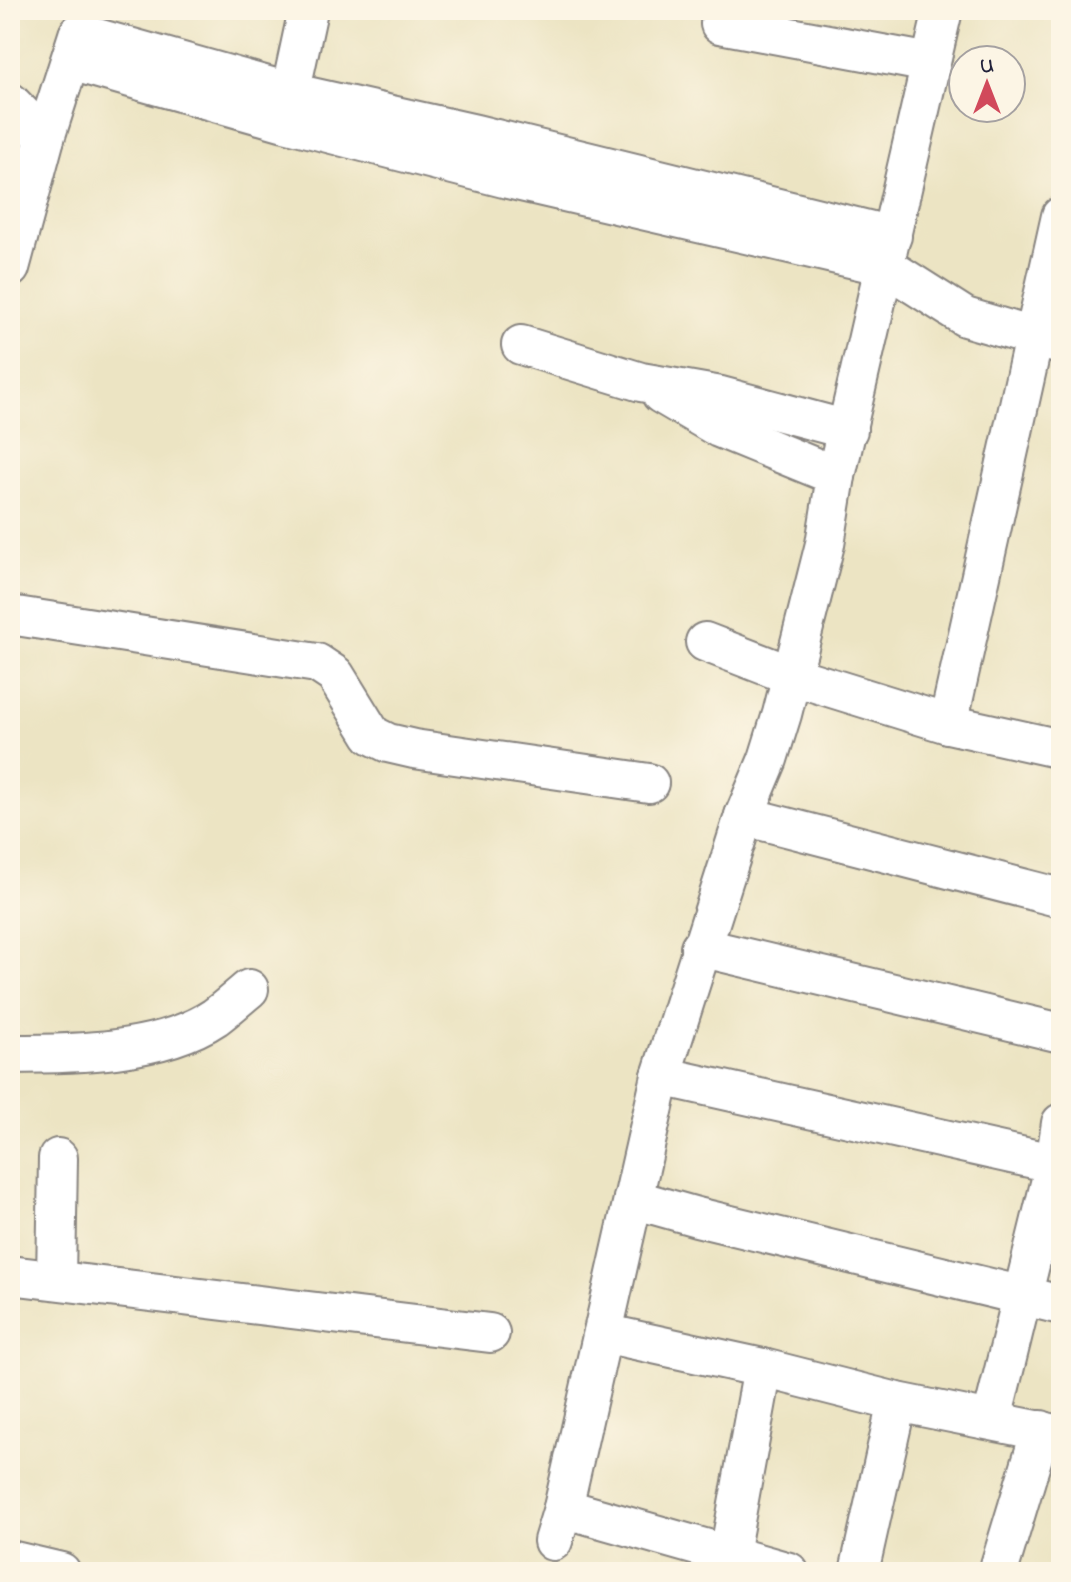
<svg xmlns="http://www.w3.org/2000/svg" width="1071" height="1582" font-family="'Indie Flower',sans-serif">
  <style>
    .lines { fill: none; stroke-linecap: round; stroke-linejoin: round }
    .minor-casing { stroke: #87837f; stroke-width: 42 }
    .minor { stroke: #fff; stroke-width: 38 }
  </style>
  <rect width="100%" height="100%" fill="#fcf5e5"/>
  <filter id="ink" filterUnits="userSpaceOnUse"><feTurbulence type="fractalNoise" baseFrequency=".0125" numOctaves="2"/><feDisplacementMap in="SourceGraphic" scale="16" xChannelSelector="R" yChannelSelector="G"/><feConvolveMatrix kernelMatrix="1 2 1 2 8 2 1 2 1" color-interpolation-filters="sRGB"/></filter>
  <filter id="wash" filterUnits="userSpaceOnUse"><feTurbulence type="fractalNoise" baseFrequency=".006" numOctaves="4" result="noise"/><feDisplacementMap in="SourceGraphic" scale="32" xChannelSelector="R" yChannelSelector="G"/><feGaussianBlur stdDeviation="1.8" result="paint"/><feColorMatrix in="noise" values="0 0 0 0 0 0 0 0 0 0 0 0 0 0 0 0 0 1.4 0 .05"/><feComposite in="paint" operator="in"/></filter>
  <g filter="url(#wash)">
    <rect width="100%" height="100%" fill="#ece4c3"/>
  </g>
  <g filter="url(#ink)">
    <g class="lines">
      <g class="minor-casing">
        <g id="minor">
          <polyline points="720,24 930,63"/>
          <polyline points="79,33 289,92 476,134 892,236"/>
          <polyline points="71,61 285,122 508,179 885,266 965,317 1061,345"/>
          <polyline points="10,102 45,138"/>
          <polyline points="285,117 308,10"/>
          <polyline points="10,268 45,138 78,35"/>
          <polyline points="521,345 641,382 721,396 848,430"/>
          <polyline points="661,394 719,428 836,476"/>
          <polyline points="10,615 317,663 335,675 372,735 388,743 414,749 649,783"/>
          <polyline points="705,642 793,676 948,724 1061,749"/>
          <polyline points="948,724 1061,216"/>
          <polyline points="744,816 1061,898"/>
          <polyline points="700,947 1061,1033"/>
          <path d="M10,1054C73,1054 161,1053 215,1017C227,1008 238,998 249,989"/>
          <polyline points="661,1076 1061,1165"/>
          <polyline points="633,1199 697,1217 1061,1305"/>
          <polyline points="10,1275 490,1333"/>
          <polyline points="56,1280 58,1158"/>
          <polyline points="603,1333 763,1368 897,1402 1061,1435"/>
          <polyline points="992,1419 1055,1163 1061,1123"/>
          <polyline points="563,1508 789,1572"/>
          <polyline points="553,1541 563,1508 661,1076 744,816 768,759 782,714 825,544 836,476 943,10"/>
          <polyline points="729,1554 763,1368"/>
          <polyline points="10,1560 61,1572"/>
          <polyline points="859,1572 897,1402"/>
          <polyline points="998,1572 1041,1430"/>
        </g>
      </g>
      <use href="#minor" class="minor"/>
    </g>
  </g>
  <rect width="1071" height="1582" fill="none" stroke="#fcf5e5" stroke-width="40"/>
  <g transform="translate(987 84)"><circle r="38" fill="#fcf5e5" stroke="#a5a1a1" stroke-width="2"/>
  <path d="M0-6L14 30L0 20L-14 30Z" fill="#d1495b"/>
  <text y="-12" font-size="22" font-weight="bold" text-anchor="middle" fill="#22223b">U</text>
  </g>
</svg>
